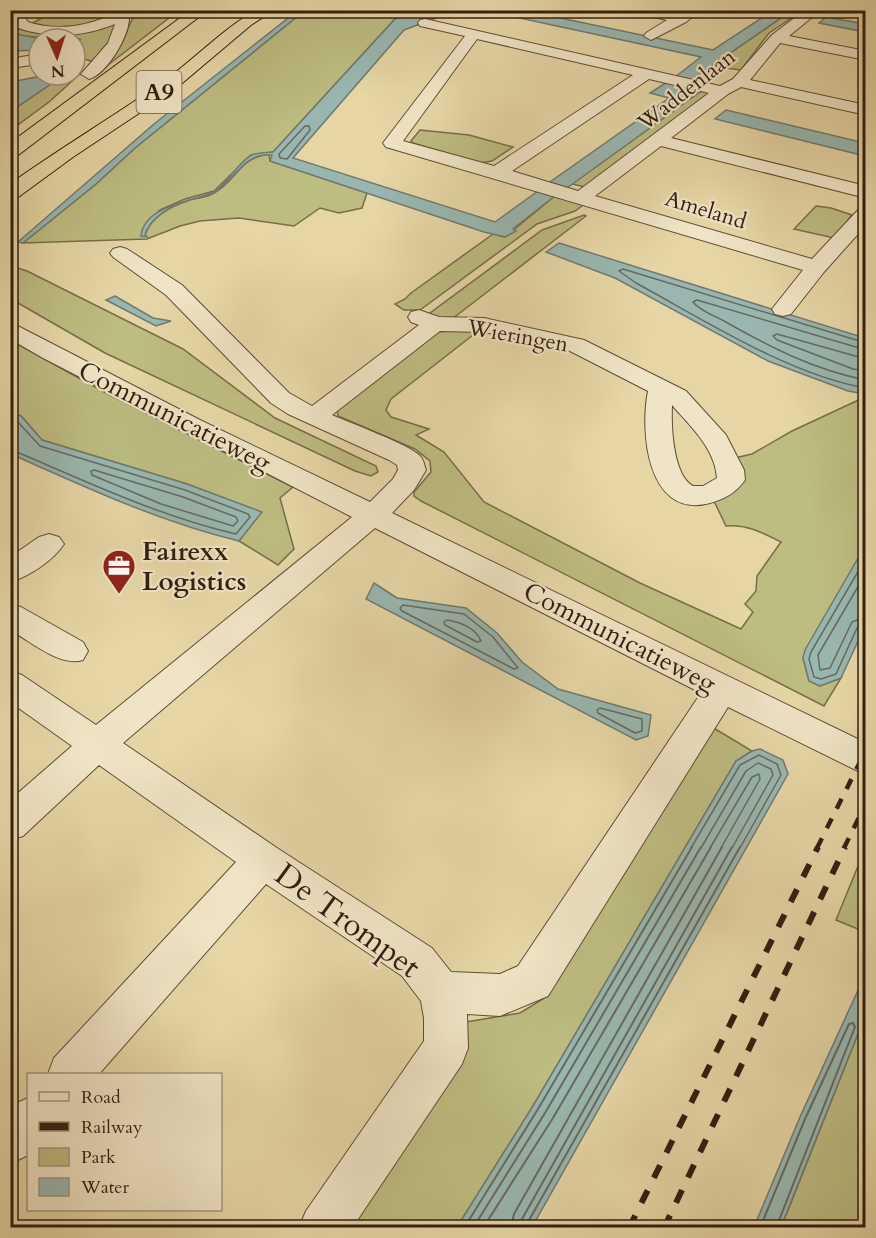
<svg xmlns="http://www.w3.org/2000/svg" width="876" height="1238" font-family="Cardo,serif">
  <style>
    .green { fill: #bdbc81; stroke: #786d48; stroke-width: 1.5 }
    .water { fill: #99b7b0; stroke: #707a70; stroke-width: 1.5 }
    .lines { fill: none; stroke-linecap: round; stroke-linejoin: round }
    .shore-far1 { stroke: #666a60; stroke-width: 1.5 }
    .shore { stroke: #666a60; stroke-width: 2 }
    .minor-casing { stroke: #5f4c36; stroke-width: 2 }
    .highway-casing { stroke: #321e10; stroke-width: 2 }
    .minor { fill: #efe4c5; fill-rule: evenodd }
    .highway { fill: #e6d6a6; fill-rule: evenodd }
    .rail-far1 { stroke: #321e10; stroke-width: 4.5; stroke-dasharray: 11 11; stroke-linecap: butt }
    .rail { stroke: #321e10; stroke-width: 6; stroke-dasharray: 14 14; stroke-linecap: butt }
    .labels { text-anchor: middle; stroke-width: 4.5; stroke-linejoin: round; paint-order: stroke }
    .far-street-label { font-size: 22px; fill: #321e10; stroke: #efe4c5 }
    .shield { fill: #efe4c5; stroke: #6b5946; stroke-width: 1.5 }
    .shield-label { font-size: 24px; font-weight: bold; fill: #321e10 }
    .street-label { font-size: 26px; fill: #321e10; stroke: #efe4c5 }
    .poi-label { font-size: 26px; font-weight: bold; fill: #321e10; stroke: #efe4c5; text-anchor: start }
    .near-street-label { font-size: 32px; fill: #321e10; stroke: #efe4c5 }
  </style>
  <rect width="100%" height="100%" fill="#e6d6a6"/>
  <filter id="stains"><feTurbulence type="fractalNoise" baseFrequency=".00333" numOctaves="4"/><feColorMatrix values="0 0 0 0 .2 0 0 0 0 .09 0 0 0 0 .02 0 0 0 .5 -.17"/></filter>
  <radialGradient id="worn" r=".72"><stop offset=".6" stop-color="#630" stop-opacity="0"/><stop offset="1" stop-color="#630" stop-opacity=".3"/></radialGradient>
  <g class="green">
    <path d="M39,11H104L110,17C84,27 59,32 32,23L44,17Z"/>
    <polygon points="156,11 178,11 95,75 123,38 133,18 142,12"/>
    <path d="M304,11H420L395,19L273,152L251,155L214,191L185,199L160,210L145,225V235C150,218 171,206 187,201C195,198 206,198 214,193C237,181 238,158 269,154L270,161L367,193L362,208L339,213L320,208L294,226L239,218L200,221L180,226L147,239L23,243L96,184L135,148Z"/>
    <polygon points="791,11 802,11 769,33 741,70 717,67 731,57 726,56"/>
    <path d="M10,19L17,28C49,40 83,29 116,23L115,33L94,62L75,56V47H80V39L18,36L11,33Z"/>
    <polygon points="75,72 82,72 49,102 11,130 11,111 64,75 75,75"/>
    <polygon points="701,91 709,91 710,94 585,187 572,184"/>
    <polygon points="420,130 469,135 513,147 492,161 479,163 413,143 411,141"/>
    <polygon points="556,195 583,205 575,211 537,224 420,310 404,310 395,304 405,299 411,293 493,234 505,237"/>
    <polygon points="816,206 831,208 852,215 834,238 794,229"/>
    <polygon points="584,215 586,216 452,319 426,316 542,230"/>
    <polygon points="11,266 27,271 183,349 275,418 376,466 378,472 371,476 355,471 105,353 11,299"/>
    <path d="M472,329L473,335L391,399L386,410L391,417L429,429L416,435L444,452L484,502L640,583L741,629L753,612L745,604L756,591L757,576L781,542C763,533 747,524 726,526L713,499L735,458L752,454L792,431L865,397V546L803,658L809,681L820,686L841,678L824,706L421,501L414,496V492L431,472L430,461L415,449L338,416L337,409L436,332Z"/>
    <polygon points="10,340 106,393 293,487 280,498 294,549 278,565 239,541 261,512 187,484 42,440 21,416 11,412"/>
    <polygon points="712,727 752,751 736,761 533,1106 457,1227 351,1228 466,1022 520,1013 543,999"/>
    <polygon points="865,849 866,932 865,932 836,920"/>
    <polygon points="865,1016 866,1111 859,1129 865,1137 865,1227 781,1228"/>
  </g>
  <g class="water">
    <polygon points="297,11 304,11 135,148 96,184 23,243 18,242 154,124"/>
    <path d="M420,11H455L404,30L293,158L495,222L538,191L556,195L513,229L516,231L505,237L484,232L270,161L272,155C245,151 235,180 215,192C208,197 196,198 188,200C172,206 150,217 145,235L148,237L141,236C144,205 193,202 213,192C228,184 236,165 250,156C256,152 267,153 273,152L395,19Z"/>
    <polygon points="487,11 527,11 713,50 772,11 791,11 691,80 675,77 701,57"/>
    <polygon points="826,17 865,24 865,32 819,23"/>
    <polygon points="10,33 43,39 39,39 39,50 12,51"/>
    <polygon points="46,75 64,75 11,111 11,82"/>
    <polygon points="667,82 701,91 567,188 550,182 669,98 650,93"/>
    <polygon points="726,110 865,143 865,156 715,119"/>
    <polygon points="559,243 865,338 865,394 848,391 768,361 615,278 546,252"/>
    <polygon points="115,296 153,318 171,321 156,326 106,300"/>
    <path d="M10,412L21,416L42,440L187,484L262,512L239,541C160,522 85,487 11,454Z"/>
    <polygon points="865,546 865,626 841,678 820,686 809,681 803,658 805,650"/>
    <polygon points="374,583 397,598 466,608 497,633 522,662 558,689 651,715 648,736 636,740 366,599"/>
    <polygon points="760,749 783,760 788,774 532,1227 457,1227 533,1106 736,761 752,751"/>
    <polygon points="865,975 865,1016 781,1227 754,1227 800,1117"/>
  </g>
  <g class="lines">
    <g class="shore-far1">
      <polygon points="305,126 309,126 310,130 287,159 280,158 279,154"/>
      <path d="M866,343L623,269L619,271L636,283C704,320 790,375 866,388"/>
      <path d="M866,350L697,300L693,302C700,311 715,316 724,321C770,347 814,370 866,380"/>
      <polyline points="866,359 777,334 773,336 777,340 853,369 866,371"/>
      <path d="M10,418L18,422L40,446L185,490L248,514L250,517L236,534C158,516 83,480 10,449"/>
      <polygon points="94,470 183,497 236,517 238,521 233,526 161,504 92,475 91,471"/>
      <polyline points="866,558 811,652 809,659 814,677 821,679 836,674 857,628 866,624"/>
      <polyline points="866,573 818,655 820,670 830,668 852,622 866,617"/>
      <polygon points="403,605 464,614 493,637 518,668 514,669 402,611 400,608"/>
      <path d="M447,620C460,622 476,628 481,641L477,642L445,625L444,622Z"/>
      <polygon points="600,708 642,719 642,731 635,733 598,713 597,710"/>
      <polyline points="691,848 740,765 759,755 777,764 781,775 740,848"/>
      <polyline points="701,848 746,771 758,763 771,769 773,775 732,848"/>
      <polyline points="710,848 752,777 759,774 760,779 721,848"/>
    </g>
    <g class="shore">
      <polyline points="464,1228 538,1109 692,847"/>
      <polyline points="473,1228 545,1113 701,847"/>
      <polyline points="483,1228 553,1118 711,847"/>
      <polyline points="511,1228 514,1214 722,847"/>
      <polyline points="520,1228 522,1219 732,847"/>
      <polyline points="528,1228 528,1222 740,847"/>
      <polyline points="760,1228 805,1119 849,1024 853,1023 855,1027 776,1228"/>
    </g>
    <g class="minor-casing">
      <g id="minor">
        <path d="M10,10H20L28,22C56,31 86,27 113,14L110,10H141L129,17C130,35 107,74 89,79L81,74L108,43L115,24C83,37 51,39 18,28L10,17Z"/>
        <polygon points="633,10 661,10 678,14 683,10 701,10 686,22 651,40 644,36 646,33 667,20 635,13"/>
        <path d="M805,10H821L789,36L866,51V60L780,43L750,80L866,105V115L741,87L728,94L671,138L866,186V198L661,146L595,196L812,259L859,209L866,207V225L824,272L791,314L783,316L775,314L772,309L803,270L386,147L383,143L465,36L420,26L418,23L420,20L425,19L720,86L733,79L772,35ZM477,39L633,75L494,166L403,141ZM649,79L709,93L578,191L512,171Z"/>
        <polygon points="39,54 39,64 10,68 10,59"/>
        <path d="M120,247L127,249L182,285L289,393L312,406L419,325L411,322L408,317L411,312L419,310L439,317L484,318L584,340L686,391L726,435L744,470L745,480C735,494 723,500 706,504C647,516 640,431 648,391L568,350L484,332L440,331L332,415C350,423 410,445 420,456C424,460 424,465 426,470L414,490L392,513L866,743V775L728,707L548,996L500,1016L467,1014L468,1048L462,1064L352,1228H299L306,1211L424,1041V1018L421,1001L402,976L266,884L99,1074H48L54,1058L236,862L99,765L23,836L10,840V800L72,746L10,702V671L22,675L96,725L352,517L43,358L10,339V322L200,420L370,502L393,479L398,470L397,465L389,460L288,414L271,403L166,295L113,257L110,253L113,249ZM672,405C690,426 715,448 717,478L703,486H693C673,475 671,427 672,405ZM375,528L701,693L518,966L500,974L451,972L432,948L277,848L123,743Z"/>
        <path d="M49,534L59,537L64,544C54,560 28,577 10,582V557L39,537Z"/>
        <path d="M10,604L21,607L83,642L88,651L83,660C59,667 32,642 10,630Z"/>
        <polygon points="28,1098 28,1155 10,1164 10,1106"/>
      </g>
    </g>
    <g class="highway-casing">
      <g id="highway">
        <polygon points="191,10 208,10 17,156 10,157 10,143"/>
        <path d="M256,10H274L251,25L174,90L73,157L17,198L10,200V184C59,149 111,118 160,84C193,61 221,30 256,10Z"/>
      </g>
    </g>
    <use href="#minor" class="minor"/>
    <use href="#highway" class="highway"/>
    <g class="rail-far1">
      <polyline points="817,848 866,750"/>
      <polyline points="844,848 866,803"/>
    </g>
    <g class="rail">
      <polyline points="629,1228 818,847"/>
      <polyline points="664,1228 845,847"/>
    </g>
  </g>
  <defs>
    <g id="office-pin" transform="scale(1.725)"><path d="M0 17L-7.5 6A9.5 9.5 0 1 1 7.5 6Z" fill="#8f2418" stroke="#efe4c5"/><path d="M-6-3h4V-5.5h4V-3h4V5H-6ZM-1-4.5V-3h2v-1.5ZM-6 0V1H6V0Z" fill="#fff"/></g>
  </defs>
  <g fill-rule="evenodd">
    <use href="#office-pin" x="119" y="566"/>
  </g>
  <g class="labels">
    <g class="far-street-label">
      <text transform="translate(686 89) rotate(-38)" y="8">Waddenlaan</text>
      <text transform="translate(706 209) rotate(17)" y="8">Ameland</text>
      <text transform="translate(518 335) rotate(10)" y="8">Wieringen</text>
    </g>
    <rect class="shield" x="136.5" y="71" width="45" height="42" rx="4.5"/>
    <g class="shield-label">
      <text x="159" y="100">A9</text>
    </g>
    <g class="street-label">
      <text transform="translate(175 416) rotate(27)" y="9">Communicatieweg</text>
      <text transform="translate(620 637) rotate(27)" y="9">Communicatieweg</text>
    </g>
    <g class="poi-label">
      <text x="142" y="560">Fairexx<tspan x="142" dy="30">Logistics</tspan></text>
    </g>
    <g class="near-street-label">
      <text transform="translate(348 920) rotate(36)" y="11">De Trompet</text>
    </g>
  </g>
  <rect width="876" height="1238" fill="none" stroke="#e6d6a6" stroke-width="36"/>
  <rect x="12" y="12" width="852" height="1214" fill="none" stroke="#321e10" stroke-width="3"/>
  <rect x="18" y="18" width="840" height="1202" fill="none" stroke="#321e10" stroke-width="1.5"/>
  <rect x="27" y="1073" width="195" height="138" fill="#efe4c5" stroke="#a3957d" stroke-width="1.5"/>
  <rect x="39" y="1092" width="30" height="9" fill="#efe4c5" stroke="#a3957d" stroke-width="1.5"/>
  <text x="81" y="1103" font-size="18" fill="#321e10">Road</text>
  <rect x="39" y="1122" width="30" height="9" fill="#321e10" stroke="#a3957d" stroke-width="1.5"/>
  <text x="81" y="1133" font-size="18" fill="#321e10">Railway</text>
  <rect x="39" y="1148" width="30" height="18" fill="#bdbc81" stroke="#a3957d" stroke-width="1.5"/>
  <text x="81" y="1163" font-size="18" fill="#321e10">Park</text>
  <rect x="39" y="1178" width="30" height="18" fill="#99b7b0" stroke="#a3957d" stroke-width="1.5"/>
  <text x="81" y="1193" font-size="18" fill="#321e10">Water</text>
  <g transform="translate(57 57) rotate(177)"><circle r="28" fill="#efe4c5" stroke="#a3957d" stroke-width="1.5"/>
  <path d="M0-4.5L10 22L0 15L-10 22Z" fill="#8f2418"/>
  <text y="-9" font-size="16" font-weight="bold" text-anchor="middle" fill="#321e10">N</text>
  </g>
  <rect width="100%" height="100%" filter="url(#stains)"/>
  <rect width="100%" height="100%" fill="url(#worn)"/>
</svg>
